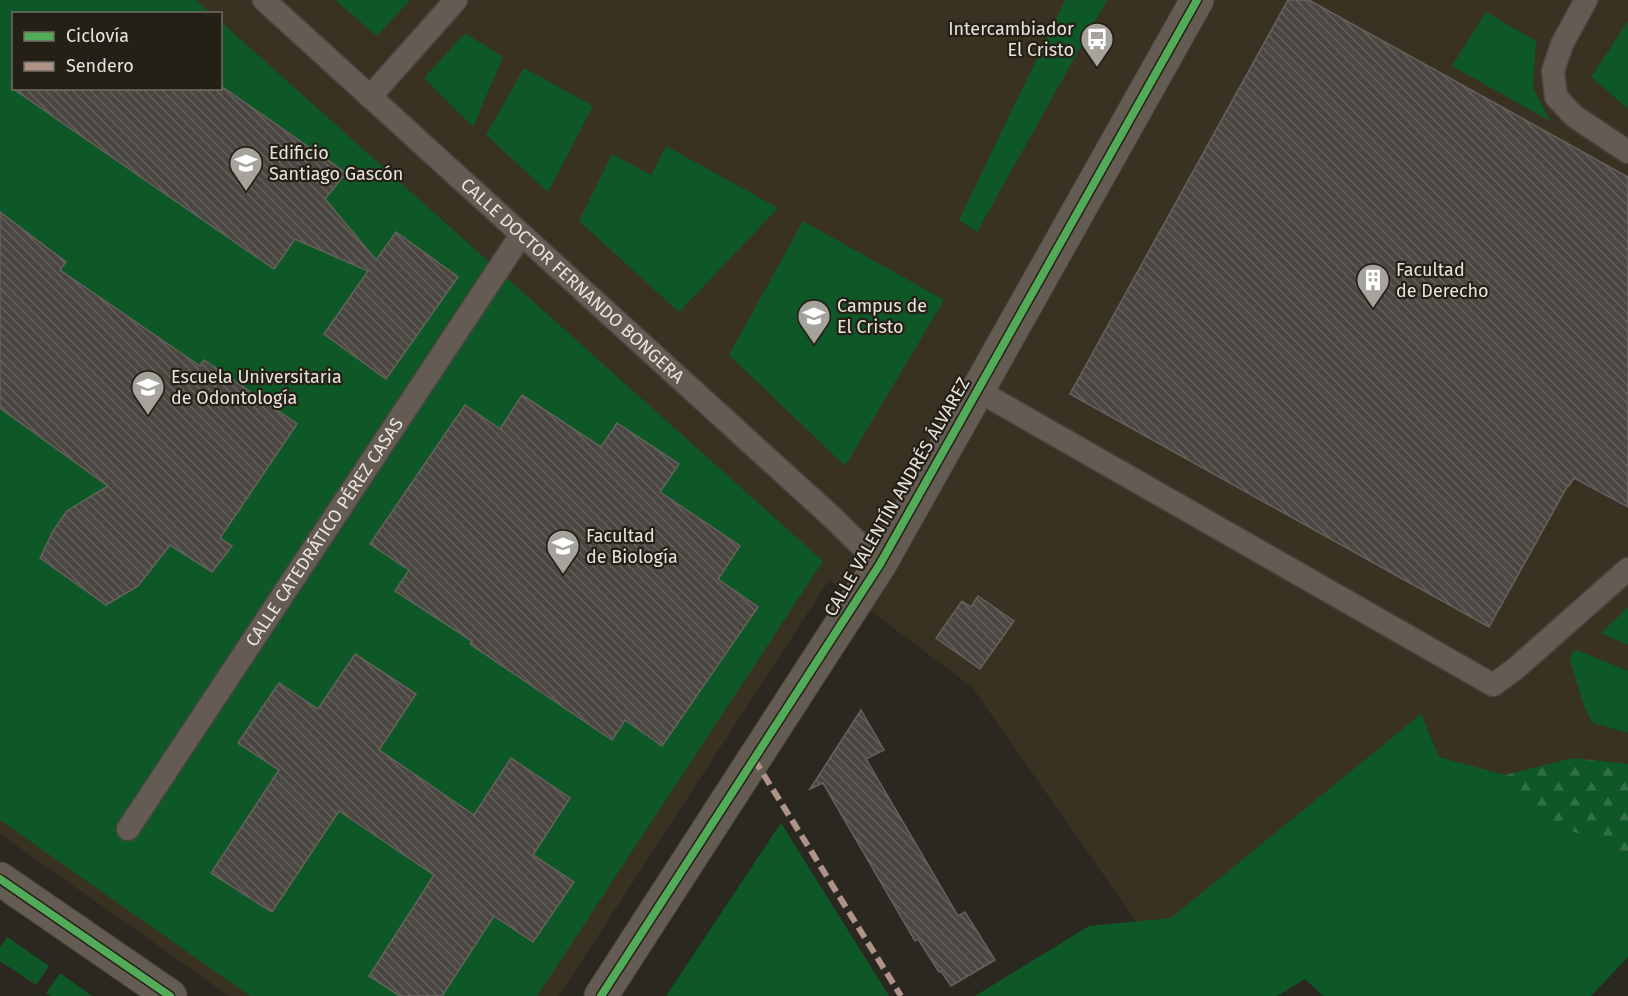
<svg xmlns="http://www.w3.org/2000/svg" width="1628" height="996" font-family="'Fira Sans',sans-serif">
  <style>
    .built { fill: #393121; fill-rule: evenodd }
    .green { fill: #0e5827 }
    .forest { fill: url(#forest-firs) }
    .building { fill: url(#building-back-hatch); stroke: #66625e; stroke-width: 1.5 }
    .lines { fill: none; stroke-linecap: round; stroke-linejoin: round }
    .lane-casing { stroke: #484541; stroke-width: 25 }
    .street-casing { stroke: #484541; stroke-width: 35 }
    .lane { stroke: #645c52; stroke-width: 22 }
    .street { stroke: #645c52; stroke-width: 33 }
    .quiet { stroke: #af9288; stroke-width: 6; stroke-dasharray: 12 6; stroke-linecap: butt }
    .cycleway-casing { stroke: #252015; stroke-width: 11 }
    .cycleway { stroke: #51ab58; stroke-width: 8 }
    .labels { text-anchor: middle; stroke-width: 4.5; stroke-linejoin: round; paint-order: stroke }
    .poi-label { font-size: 18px; fill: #e8e4dd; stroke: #252015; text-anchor: start }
    .street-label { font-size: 18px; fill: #e8e4dd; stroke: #252015 }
  </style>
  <defs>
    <pattern id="forest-firs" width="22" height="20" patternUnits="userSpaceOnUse" patternTransform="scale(1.5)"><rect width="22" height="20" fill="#0e5827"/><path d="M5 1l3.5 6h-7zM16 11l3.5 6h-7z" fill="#317046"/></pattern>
    <pattern id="building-back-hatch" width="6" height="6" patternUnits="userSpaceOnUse" patternTransform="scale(1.5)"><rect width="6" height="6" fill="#4a4642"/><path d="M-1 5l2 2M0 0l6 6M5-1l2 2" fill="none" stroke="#64615d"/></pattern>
  </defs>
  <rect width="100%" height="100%" fill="#2b2822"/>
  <path class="built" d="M0,0H1628V21L1591,77L1628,109V809L1159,954L972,687L829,580L559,996H229L0,834ZM14,14H220V88H14Z"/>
  <g class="green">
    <polygon points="0,0 196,0 211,13 14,14 14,88 220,88 221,22 823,561 537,996 250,996 0,820"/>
    <polygon points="335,0 410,0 377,36"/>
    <polygon points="1065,0 1107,0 977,232 959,220"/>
    <polygon points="1486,12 1536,41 1533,87 1550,121 1452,66"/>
    <polygon points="1628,21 1628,109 1591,77"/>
    <polygon points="465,33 503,57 473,127 424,78"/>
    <polygon points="524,68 593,106 548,192 486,135"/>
    <polygon points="666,146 778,208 679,312 579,221 612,154 651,175"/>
    <polygon points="803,221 944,300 845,466 729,355"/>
    <polygon points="1628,607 1628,645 1601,633"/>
    <polygon points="1577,650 1628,671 1628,733 1593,723 1585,709 1570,660 1572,653"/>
    <polygon points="1421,714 1439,757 1505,775 1520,810 1628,854 1628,957 1591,996 1323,996 1305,979 1277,996 975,996 1089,926 1171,918"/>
    <polygon points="781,823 889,996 666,996"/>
    <polygon points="7,937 49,966 36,985 0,961 0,948"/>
    <polygon points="60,973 92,996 51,996 46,993"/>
  </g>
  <polygon class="forest" points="1573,758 1628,764 1628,854 1520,810 1505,775"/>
  <g class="building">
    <polygon points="1288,0 1309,0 1628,177 1628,507 1574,478 1569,486 1568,485 1489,627 1070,394"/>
    <polygon points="12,88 224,88 346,173 325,199 376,260 396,232 458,277 386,379 324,334 368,271 295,239 274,269"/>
    <polygon points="0,212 66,262 60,270 200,366 204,360 297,424 220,538 232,546 212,572 170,545 138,586 106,605 40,558 53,531 67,511 108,486 0,408"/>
    <polygon points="522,395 601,447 617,423 679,464 660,492 740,546 718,579 758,607 662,746 625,720 612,740 470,644 472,641 395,591 409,570 370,544 465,405 500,429"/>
    <polygon points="978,596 1014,621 980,669 936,638 962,601 971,607"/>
    <polygon points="355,654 416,694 379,750 474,815 511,758 570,798 533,855 574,882 533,942 494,916 442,996 400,996 369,976 434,875 339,811 272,912 211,873 279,770 238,743 279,683 318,709"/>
    <polygon points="861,710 884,750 866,759 958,916 965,912 995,960 951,986 941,971 939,972 918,939 915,941 823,783 810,789"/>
  </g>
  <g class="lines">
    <g class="lane-casing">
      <g id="lane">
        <path id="s1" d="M264,0L832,517L880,564"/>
        <polyline points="1586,0 1562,44 1553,71 1556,97 1574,116 1628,152"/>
        <polyline points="370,97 456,0"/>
        <polyline points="977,390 1493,685 1515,669 1628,569"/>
        <path id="s2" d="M128,829L521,235"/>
      </g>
    </g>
    <g class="street-casing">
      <g id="street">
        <polyline points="0,879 170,996"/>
        <polyline points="601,996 880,564 1197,0"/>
      </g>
    </g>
    <use href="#lane" class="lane"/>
    <use href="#street" class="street"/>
    <polyline class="quiet" points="754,759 901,996"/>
    <g class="cycleway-casing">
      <g id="cycleway">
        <polyline points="0,879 170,996"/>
        <polyline points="601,996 880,564 1197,0"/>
      </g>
    </g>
    <use href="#cycleway" class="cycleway"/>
  </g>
  <defs>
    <g id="bus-pin" transform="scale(1.725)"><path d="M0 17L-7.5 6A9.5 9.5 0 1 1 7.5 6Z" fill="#a6a29c" stroke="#252015"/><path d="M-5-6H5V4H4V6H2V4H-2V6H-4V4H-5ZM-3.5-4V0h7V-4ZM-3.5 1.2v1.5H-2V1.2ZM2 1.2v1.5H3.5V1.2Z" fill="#fff"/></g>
    <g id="university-pin" transform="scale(1.725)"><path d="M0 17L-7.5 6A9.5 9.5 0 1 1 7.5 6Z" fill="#a6a29c" stroke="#252015"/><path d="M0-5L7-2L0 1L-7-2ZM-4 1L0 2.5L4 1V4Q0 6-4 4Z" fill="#fff"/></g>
    <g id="building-pin" transform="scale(1.725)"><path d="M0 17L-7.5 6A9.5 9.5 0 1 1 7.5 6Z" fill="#a6a29c" stroke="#252015"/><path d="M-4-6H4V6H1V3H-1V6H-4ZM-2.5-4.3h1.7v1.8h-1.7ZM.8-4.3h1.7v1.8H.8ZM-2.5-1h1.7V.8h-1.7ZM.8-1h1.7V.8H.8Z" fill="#fff"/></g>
  </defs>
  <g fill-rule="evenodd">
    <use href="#bus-pin" x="1097" y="39"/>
    <use href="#university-pin" x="246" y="163"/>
    <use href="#building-pin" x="1373" y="280"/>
    <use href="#university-pin" x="814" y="316"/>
    <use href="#university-pin" x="148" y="387"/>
    <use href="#university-pin" x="563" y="546"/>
  </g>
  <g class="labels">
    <g class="poi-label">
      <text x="1074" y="35" text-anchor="end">Intercambiador<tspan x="1074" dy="21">El Cristo</tspan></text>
      <text x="269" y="159">Edificio<tspan x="269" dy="21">Santiago Gascón</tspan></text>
      <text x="1396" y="276">Facultad<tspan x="1396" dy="21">de Derecho</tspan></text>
      <text x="837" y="312">Campus de<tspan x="837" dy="21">El Cristo</tspan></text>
      <text x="171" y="383">Escuela Universitaria<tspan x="171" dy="21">de Odontología</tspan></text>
      <text x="586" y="542">Facultad<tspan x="586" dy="21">de Biología</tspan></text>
    </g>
    <g class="street-label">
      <text dy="6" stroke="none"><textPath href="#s1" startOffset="417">CALLE DOCTOR FERNANDO BONGERA</textPath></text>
      <text transform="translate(897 497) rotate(-60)" y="6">CALLE VALENTÍN ANDRÉS ÁLVAREZ</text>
      <text dy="6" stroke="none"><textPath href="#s2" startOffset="356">CALLE CATEDRÁTICO PÉREZ CASAS</textPath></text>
    </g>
  </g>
  <rect x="12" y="12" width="210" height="78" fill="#252015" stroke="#736e65" stroke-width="1.5"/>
  <rect x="24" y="32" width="30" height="9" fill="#51ab58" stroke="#736e65" stroke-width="1.5"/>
  <text x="66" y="42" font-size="18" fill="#e8e4dd">Ciclovía</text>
  <rect x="24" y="62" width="30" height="9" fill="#af9288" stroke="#736e65" stroke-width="1.5"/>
  <text x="66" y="72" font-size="18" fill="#e8e4dd">Sendero</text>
</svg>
